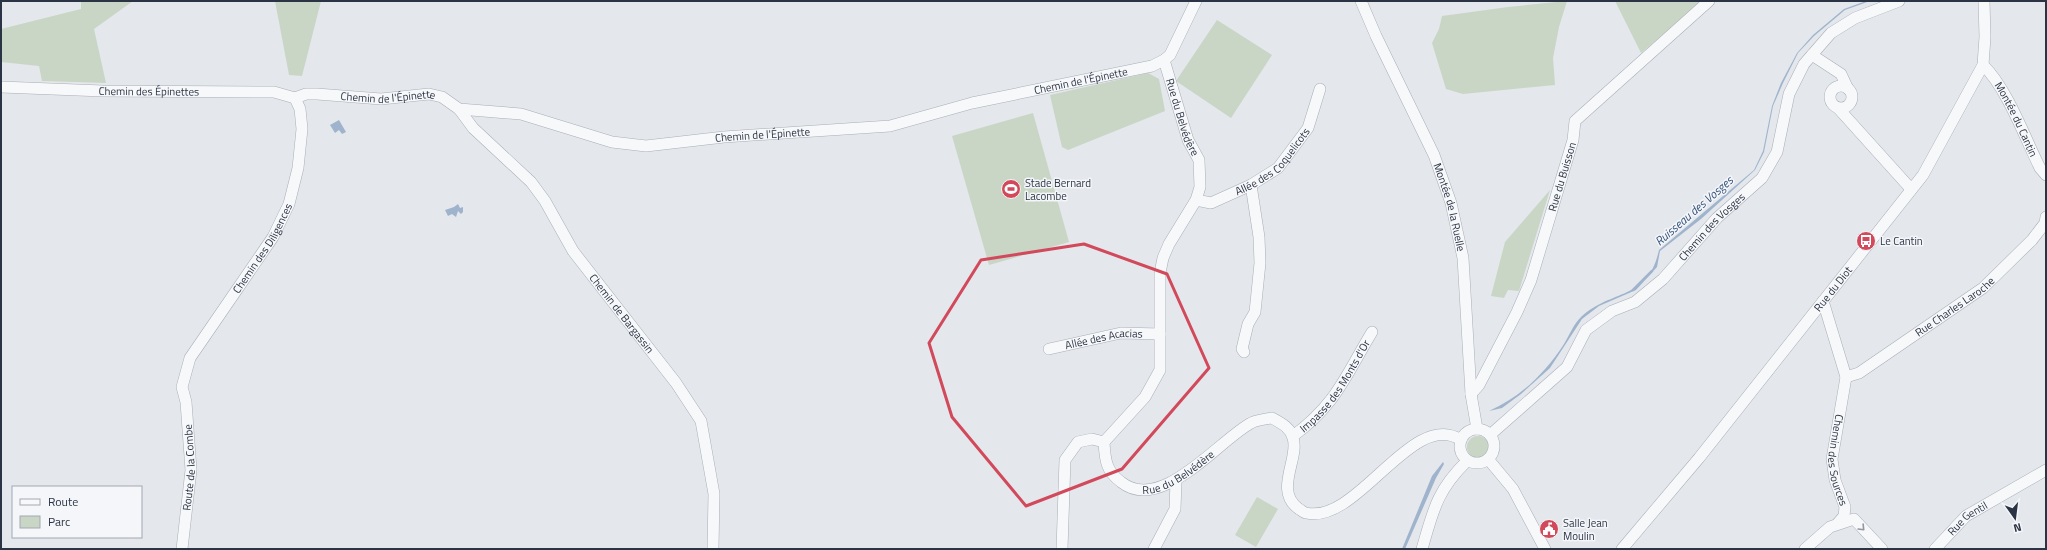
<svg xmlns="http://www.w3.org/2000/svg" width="2047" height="550" font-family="'Titillium Web',sans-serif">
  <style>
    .green { fill: #c9d6c5 }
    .water { fill: #9fb4cc }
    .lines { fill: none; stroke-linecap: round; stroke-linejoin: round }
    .stream { stroke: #9fb4cc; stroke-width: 2.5 }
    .minor-casing { stroke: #a9aeb7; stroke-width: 12 }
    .minor { stroke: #f7f8fa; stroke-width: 11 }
    .oneway { stroke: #9196a0 }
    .marked { fill: none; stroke: #d1495b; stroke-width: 3; stroke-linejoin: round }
    .labels { text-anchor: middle; stroke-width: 3; stroke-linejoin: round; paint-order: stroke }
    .street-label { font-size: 11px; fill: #2b3445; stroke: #f4f6f9 }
    .poi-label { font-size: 11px; fill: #2b3445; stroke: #f4f6f9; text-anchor: start }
    .water-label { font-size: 12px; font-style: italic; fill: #34527a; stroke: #f4f6f9 }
  </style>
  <rect width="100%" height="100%" fill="#e4e7ec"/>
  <g class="green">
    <polygon points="81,1 133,1 94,29 106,83 42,81 39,66 1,62 1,29 81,9"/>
    <polygon points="275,1 321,1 302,76 289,75"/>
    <polygon points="1567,1 1559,27 1553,58 1555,85 1463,94 1446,89 1432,43 1439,29 1442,16 1508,7"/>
    <polygon points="1615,1 1703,1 1641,53"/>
    <polygon points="1217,20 1272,55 1231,118 1176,81"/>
    <polygon points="1148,73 1159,79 1165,111 1068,150 1062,147 1050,95"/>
    <polygon points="1033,113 1069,242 989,265 952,136"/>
    <polygon points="1550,190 1519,291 1508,290 1504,298 1491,296 1505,242"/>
    <circle cx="1478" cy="447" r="11"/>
    <polygon points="1257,497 1278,509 1256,547 1235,535"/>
  </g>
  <g class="water">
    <path d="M1866,1H1870L1845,10L1814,36L1798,53L1783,83L1773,106L1764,152L1755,170L1701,219L1660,251L1657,267L1636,290L1599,306L1582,319L1550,368L1521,394L1502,408L1489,411C1521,397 1545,373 1564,344C1569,336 1574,323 1582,316C1613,289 1648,300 1659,250L1754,170L1763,151L1772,106L1781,83L1797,53L1813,35L1844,9Z"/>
    <polygon points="339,120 346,132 342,134 339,130 335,133 330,125"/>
    <polygon points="458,204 460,208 463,207 463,212 461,214 458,211 456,217 452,214 448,216 445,210 454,207"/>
    <polygon points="1443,462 1444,464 1436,478 1405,549 1402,549 1432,476"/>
  </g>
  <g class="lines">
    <polyline class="stream" points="1633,290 1652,271"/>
    <g class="minor-casing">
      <g id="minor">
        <path id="s1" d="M1361,1L1376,36L1434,155L1451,203L1463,258L1471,394L1477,429"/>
        <polyline points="1812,55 1841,74 1848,89"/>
        <path id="s2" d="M1164,60L1188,140L1199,160L1200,187L1196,200L1169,244L1163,258L1160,273V370L1145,397L1104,442C1105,460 1106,471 1121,482C1161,514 1218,441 1251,423C1257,420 1265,419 1272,418C1281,423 1290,427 1293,438C1300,458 1273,491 1299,509C1301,510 1304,513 1306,513C1358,525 1412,408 1461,440"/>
        <path id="s3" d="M1983,65C2007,88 2025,138 2040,168L2046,175"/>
        <circle cx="1841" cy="97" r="11"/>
        <path id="s4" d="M1,87L103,91L274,92L295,98"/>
        <path id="s5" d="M295,98L306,94H317L381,99L429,94L442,97L459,109L521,114L612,142L646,146L724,137L890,126L972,103L1152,66L1164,60L1170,55L1196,1"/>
        <polyline points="1838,108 1911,189"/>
        <path id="s6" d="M459,109L473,128L531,182L545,201L573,251L676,383L701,421L714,494L713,549"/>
        <path id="s7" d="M1196,200L1211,203L1251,185L1278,168L1308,128L1320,89"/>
        <path id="s8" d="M1823,301L1846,377L1832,459L1835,480L1845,507L1844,516L1837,524"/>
        <path id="s9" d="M1049,349L1121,333L1160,334"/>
        <polyline points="1244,352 1242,349 1248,324 1255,312 1260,263 1259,237 1251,185"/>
        <path id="s10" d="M1846,377L1859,373L1983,288L2032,240L2045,223L2046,217"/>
        <path id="s11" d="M1471,394L1479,385L1517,312L1531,280L1573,140L1575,121L1709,1"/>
        <circle cx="1477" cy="446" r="17"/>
        <path id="s12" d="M1490,435L1567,367L1586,330L1612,311L1635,302L1663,279L1717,218L1762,178L1777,152L1789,94L1804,64L1831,33L1855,18L1899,1"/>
        <path id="s13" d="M1293,436C1336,405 1346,375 1372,332"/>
        <polyline points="1488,459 1513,489 1545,549"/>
        <path id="s14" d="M182,549L191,470L186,402L182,387L190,358L273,237L289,204L298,168L302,129L300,109L295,98"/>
        <polyline points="1062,549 1065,460 1078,442 1092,439 1104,442"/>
        <polyline points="1154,549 1175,509 1176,481"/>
        <path d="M1422,549C1433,511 1437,490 1467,461"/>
        <path id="s15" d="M1622,549L1699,458L1923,175L1983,65L1985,37L1984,1"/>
        <polyline points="1805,549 1830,527 1854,519 1882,549"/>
        <path id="s16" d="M1935,549L1966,516L2046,470"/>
      </g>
    </g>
    <use href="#minor" class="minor"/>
  </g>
  <defs><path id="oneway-chevron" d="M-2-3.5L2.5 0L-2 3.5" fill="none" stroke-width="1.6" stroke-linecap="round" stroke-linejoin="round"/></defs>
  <use class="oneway" href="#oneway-chevron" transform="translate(1862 528) rotate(46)"/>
  <path class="marked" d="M1084,244L1167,274L1209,368L1122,469L1026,506L952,417L929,343L981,260Z"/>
  <defs>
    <g id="stadium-disc" transform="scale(1)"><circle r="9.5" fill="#d1495b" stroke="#f4f6f9"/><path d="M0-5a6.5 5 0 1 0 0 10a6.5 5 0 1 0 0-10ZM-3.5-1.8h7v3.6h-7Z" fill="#fff"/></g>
    <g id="bus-disc" transform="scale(1)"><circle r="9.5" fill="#d1495b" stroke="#f4f6f9"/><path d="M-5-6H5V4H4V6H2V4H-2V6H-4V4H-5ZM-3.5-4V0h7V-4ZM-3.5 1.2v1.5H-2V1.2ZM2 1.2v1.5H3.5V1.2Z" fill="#fff"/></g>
    <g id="civic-disc" transform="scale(1)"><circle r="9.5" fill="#d1495b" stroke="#f4f6f9"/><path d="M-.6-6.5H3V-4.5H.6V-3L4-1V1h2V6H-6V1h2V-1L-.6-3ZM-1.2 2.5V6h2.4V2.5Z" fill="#fff"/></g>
  </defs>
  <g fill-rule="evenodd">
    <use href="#stadium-disc" x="1011" y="189"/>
    <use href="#bus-disc" x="1866" y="241"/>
    <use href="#civic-disc" x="1549" y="529"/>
  </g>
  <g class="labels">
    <g class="street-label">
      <text dy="4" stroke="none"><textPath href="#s5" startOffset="802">Chemin de l'Épinette</textPath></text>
      <text dy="4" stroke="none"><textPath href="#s4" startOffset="148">Chemin des Épinettes</textPath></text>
      <text dy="4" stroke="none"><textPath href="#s5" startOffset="94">Chemin de l'Épinette</textPath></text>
      <text dy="4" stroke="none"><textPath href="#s2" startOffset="60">Rue du Belvédère</textPath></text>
      <text dy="4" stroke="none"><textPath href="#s3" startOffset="64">Montée du Cantin</textPath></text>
      <text dy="4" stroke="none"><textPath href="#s5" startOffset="478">Chemin de l'Épinette</textPath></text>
      <text dy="4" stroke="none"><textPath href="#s7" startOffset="91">Allée des Coquelicots</textPath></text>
      <text dy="4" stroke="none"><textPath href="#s11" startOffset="237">Rue du Buisson</textPath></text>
      <text dy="4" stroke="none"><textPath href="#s1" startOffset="225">Montée de la Ruelle</textPath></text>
      <text dy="4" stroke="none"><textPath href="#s12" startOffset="309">Chemin des Vosges</textPath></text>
      <text dy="4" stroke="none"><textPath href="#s14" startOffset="325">Chemin des Diligences</textPath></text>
      <text dy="4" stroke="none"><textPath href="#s15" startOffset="335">Rue du Diot</textPath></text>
      <text dy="4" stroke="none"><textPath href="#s10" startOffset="130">Rue Charles Laroche</textPath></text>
      <text dy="4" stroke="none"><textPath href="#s6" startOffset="263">Chemin de Bargassin</textPath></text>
      <text dy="4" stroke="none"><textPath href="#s9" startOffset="56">Allée des Acacias</textPath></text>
      <text dy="4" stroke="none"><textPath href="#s13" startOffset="66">Impasse des Monts d'Or</textPath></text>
      <text dy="4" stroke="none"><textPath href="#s8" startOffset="164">Chemin des Sources</textPath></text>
      <text dy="4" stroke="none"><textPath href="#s14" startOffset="82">Route de la Combe</textPath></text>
      <text dy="4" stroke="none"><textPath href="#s2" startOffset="527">Rue du Belvédère</textPath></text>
      <text dy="4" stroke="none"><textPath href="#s16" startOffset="45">Rue Gentil</textPath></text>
    </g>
    <g class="poi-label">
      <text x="1025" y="187">Stade Bernard<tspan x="1025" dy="13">Lacombe</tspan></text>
      <text x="1880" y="245">Le Cantin</text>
      <text x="1563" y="527">Salle Jean<tspan x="1563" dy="13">Moulin</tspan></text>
    </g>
    <g class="water-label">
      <text transform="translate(1694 211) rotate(-41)" y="4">Ruisseau des Vosges</text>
    </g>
  </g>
  <rect width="2047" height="550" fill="none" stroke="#2b3445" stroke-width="4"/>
  <rect x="12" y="486" width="130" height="52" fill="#f4f6f9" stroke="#a4a8b1"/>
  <rect x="20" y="499" width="20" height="6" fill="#f7f8fa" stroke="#a4a8b1"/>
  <text x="48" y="506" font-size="12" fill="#2b3445">Route</text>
  <rect x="20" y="516" width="20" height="12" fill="#c9d6c5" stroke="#a4a8b1"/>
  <text x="48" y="526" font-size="12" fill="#2b3445">Parc</text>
  <g transform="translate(2015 518) rotate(166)" stroke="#f4f6f9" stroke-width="3" paint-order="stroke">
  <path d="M0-3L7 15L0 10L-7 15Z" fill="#2b3445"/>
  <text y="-6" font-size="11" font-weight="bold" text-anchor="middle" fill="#2b3445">N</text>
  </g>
</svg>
